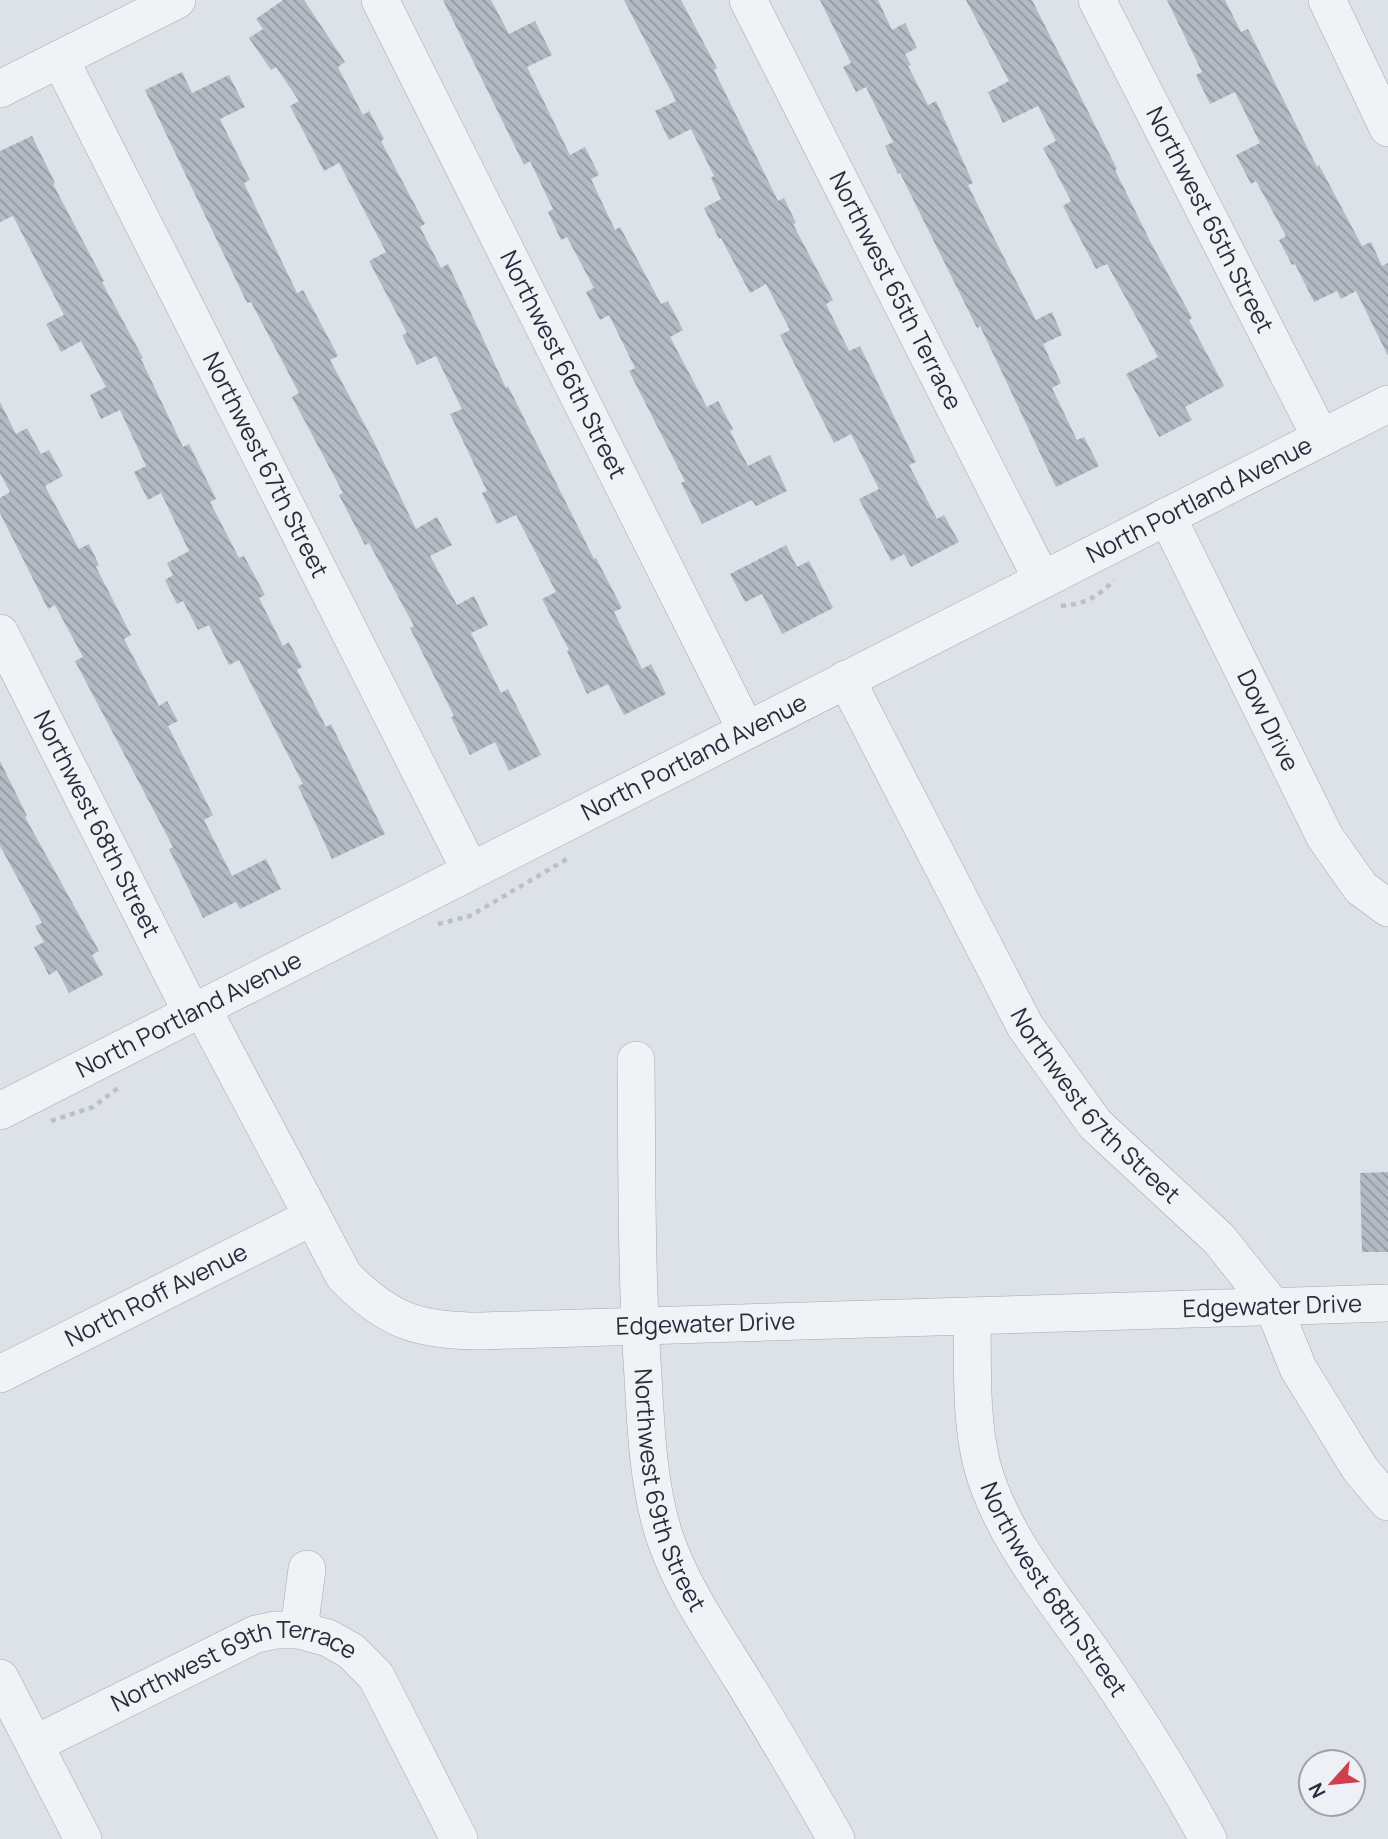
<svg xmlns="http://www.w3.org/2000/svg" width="1388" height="1839" font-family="Manrope,sans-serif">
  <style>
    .building { fill: url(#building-back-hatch) }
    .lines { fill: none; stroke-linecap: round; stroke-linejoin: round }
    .minor-casing { stroke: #a2a8b2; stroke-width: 38 }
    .path { stroke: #bbbfc6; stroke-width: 4.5; stroke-dasharray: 5 5; stroke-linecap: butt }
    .minor { stroke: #f0f2f6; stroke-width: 37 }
    .labels { text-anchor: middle; stroke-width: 6; stroke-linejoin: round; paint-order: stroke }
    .street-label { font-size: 24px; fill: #262e3e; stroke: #edf0f5 }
  </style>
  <defs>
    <pattern id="building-back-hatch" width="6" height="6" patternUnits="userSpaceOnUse" patternTransform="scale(1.75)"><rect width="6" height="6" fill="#b4bac4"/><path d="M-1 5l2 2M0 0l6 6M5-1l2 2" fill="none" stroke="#9298a1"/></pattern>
  </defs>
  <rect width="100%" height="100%" fill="#dde1e8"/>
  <g class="building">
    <polygon points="283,0 304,0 345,62 338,67 363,115 369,111 384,139 381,141 425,224 420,227 441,268 448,264 506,388 508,386 594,559 596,558 622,608 614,612 642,669 651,664 666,694 624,715 608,684 587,694 567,651 569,650 542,599 556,592 516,515 497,524 482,493 487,491 450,414 462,409 436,356 417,365 402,335 407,333 369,261 386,252 339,163 324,171 290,106 299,101 276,67 271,70 249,38 263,29 256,19"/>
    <polygon points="443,0 491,0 509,34 535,21 552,55 527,67 570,155 585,147 599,175 591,179 615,230 620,227 661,304 668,301 683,330 670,337 707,407 718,401 733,429 730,431 748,466 770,455 787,491 756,506 752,500 702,524 681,483 685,481 629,371 635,368 609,315 600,320 586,292 594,288 567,237 561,240 548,212 553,209 530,161 524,165"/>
    <polygon points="624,0 681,0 717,68 714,70 778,201 784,198 796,223 793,224 833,300 826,304 849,351 860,346 916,462 909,465 937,519 944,515 959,542 911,567 904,554 891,561 859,499 879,489 851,434 834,443 780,335 790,330 766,284 750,293 721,238 719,239 704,208 721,199 711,178 714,176 691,129 669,140 655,111 676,101"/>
    <polygon points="820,0 878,0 892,30 905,23 917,48 905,54 911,65 908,66 928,105 936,101 973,183 968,185 994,238 1036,320 1052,312 1062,335 1043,344 1061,383 1052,388 1077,440 1084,437 1099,466 1056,487 980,326 977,328 900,173 898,174 885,146 893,142 866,87 856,92 843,67 851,63"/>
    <polygon points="966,0 1032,0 1117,169 1115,170 1150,241 1192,318 1189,320 1224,386 1185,407 1192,420 1159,437 1126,374 1158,357 1107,264 1096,269 1063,206 1071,201 1043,148 1056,141 1038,106 1003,123 988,92 1009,81"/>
    <polygon points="1167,0 1225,0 1241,32 1248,29 1317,167 1319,165 1362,246 1371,242 1382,266 1388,263 1388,356 1356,291 1341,299 1337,291 1314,302 1295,264 1292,265 1279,240 1286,236 1256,181 1251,184 1236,155 1260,143 1235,92 1210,104 1196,75 1202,72"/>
    <polygon points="182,72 192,93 229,75 245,107 220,119 250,180 244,183 297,293 303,290 338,356 330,360 373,440 416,529 437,517 452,545 430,556 457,605 474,596 488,625 471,633 501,693 508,689 541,755 509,771 495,742 470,755 451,717 454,716 410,628 414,626 369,543 365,545 339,495 343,493 292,397 299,393 251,302 247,303 145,90"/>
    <polygon points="32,136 55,183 53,184 104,281 102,282 143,358 141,359 183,447 189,444 216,499 210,502 239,558 244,556 265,595 259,598 283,646 289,642 302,667 297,670 326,727 331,724 385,834 332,859 298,786 303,784 239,660 229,665 209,625 198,630 183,601 177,604 165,580 173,575 167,563 189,551 161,493 148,500 134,472 146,466 120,410 101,419 90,395 106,387 81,341 61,352 46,324 64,315 13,216 0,222 0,151"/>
    <polygon points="0,402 16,434 27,428 41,454 49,450 63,476 45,486 79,549 89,544 99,565 96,567 131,635 124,639 159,706 167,701 178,721 168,726 213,815 204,820 232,876 266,859 281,889 240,909 236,902 203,918 169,849 173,847 75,661 83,657 55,605 48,609 0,513 0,498 10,492 0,473"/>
    <polygon points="786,545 797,567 809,561 833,608 782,634 762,594 745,602 730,574"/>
    <polygon points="0,761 27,816 25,817 99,951 92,955 103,975 69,993 57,970 49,975 34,947 44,942 35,926 42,923 0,846"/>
    <polygon points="1388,1172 1388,1252 1362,1252 1360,1173"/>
  </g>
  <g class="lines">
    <g class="minor-casing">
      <g id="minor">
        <path id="s1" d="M380,0L746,730"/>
        <path id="s2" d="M748,0L1042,580"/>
        <path id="s3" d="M1097,0L1321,438"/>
        <polyline points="1327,0 1388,128"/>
        <path id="s4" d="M60,59L470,870"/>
        <polyline points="0,89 177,0"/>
        <path id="s5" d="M1167,516L1325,837L1361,888L1388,908"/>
        <path id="s6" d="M0,633L192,1013"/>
        <path id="s7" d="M846,679L1025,1026L1095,1124L1219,1239L1274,1308L1298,1368L1360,1469L1388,1502"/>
        <path id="s8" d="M202,1008L344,1276C388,1321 418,1331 481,1331L1388,1303"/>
        <path id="s9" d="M636,1060C637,1165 636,1272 643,1377C646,1430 648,1484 664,1535C681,1586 713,1633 742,1679C774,1732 806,1785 836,1839"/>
        <path id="s10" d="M0,1111L1388,404"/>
        <path id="s11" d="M972,1316C973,1365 970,1418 982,1465C1001,1537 1057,1601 1099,1662C1138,1719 1175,1778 1208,1839"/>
        <path id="s12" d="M0,1374L312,1217"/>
        <polyline points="299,1630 307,1569"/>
        <polyline points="0,1678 83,1839"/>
        <path id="s13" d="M35,1744L256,1634L276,1630H299L328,1638L351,1651L376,1676L459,1839"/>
      </g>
    </g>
    <g class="path">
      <path d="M1061,606C1085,604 1098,597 1114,580"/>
      <polyline points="438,924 470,916 567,859"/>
      <polyline points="51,1121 93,1107 118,1088"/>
    </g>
    <use href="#minor" class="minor"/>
  </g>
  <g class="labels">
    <g class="street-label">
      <text dy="8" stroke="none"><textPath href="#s3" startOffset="247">Northwest 65th Street</textPath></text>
      <text dy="8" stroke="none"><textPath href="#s2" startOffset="326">Northwest 65th Terrace</textPath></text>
      <text dy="8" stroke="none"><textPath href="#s1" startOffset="408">Northwest 66th Street</textPath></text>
      <text dy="8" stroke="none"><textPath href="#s4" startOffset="455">Northwest 67th Street</textPath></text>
      <text dy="8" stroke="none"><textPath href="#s10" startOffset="1346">North Portland Avenue</textPath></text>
      <text dy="8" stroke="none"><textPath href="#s5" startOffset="228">Dow Drive</textPath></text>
      <text dy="8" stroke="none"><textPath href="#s10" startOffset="779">North Portland Avenue</textPath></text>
      <text dy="8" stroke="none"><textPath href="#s6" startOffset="214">Northwest 68th Street</textPath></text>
      <text dy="8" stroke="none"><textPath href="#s10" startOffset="212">North Portland Avenue</textPath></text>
      <text dy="8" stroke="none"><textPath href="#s7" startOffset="497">Northwest 67th Street</textPath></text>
      <text dy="8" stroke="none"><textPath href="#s12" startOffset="175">North Roff Avenue</textPath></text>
      <text dy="8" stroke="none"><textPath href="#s8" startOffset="1248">Edgewater Drive</textPath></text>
      <text dy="8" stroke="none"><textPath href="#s8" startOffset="681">Edgewater Drive</textPath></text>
      <text dy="8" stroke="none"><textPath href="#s9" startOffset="434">Northwest 69th Street</textPath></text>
      <text dy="8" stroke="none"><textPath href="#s11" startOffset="294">Northwest 68th Street</textPath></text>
      <text dy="8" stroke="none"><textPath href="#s13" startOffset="219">Northwest 69th Terrace</textPath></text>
    </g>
  </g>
  <g transform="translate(1332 1783) rotate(243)"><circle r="33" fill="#edf0f5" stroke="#9da2ac" stroke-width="2"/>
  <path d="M0-5L12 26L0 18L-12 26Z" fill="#d13e4e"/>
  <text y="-10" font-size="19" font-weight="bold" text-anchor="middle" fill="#262e3e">N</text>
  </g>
</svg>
